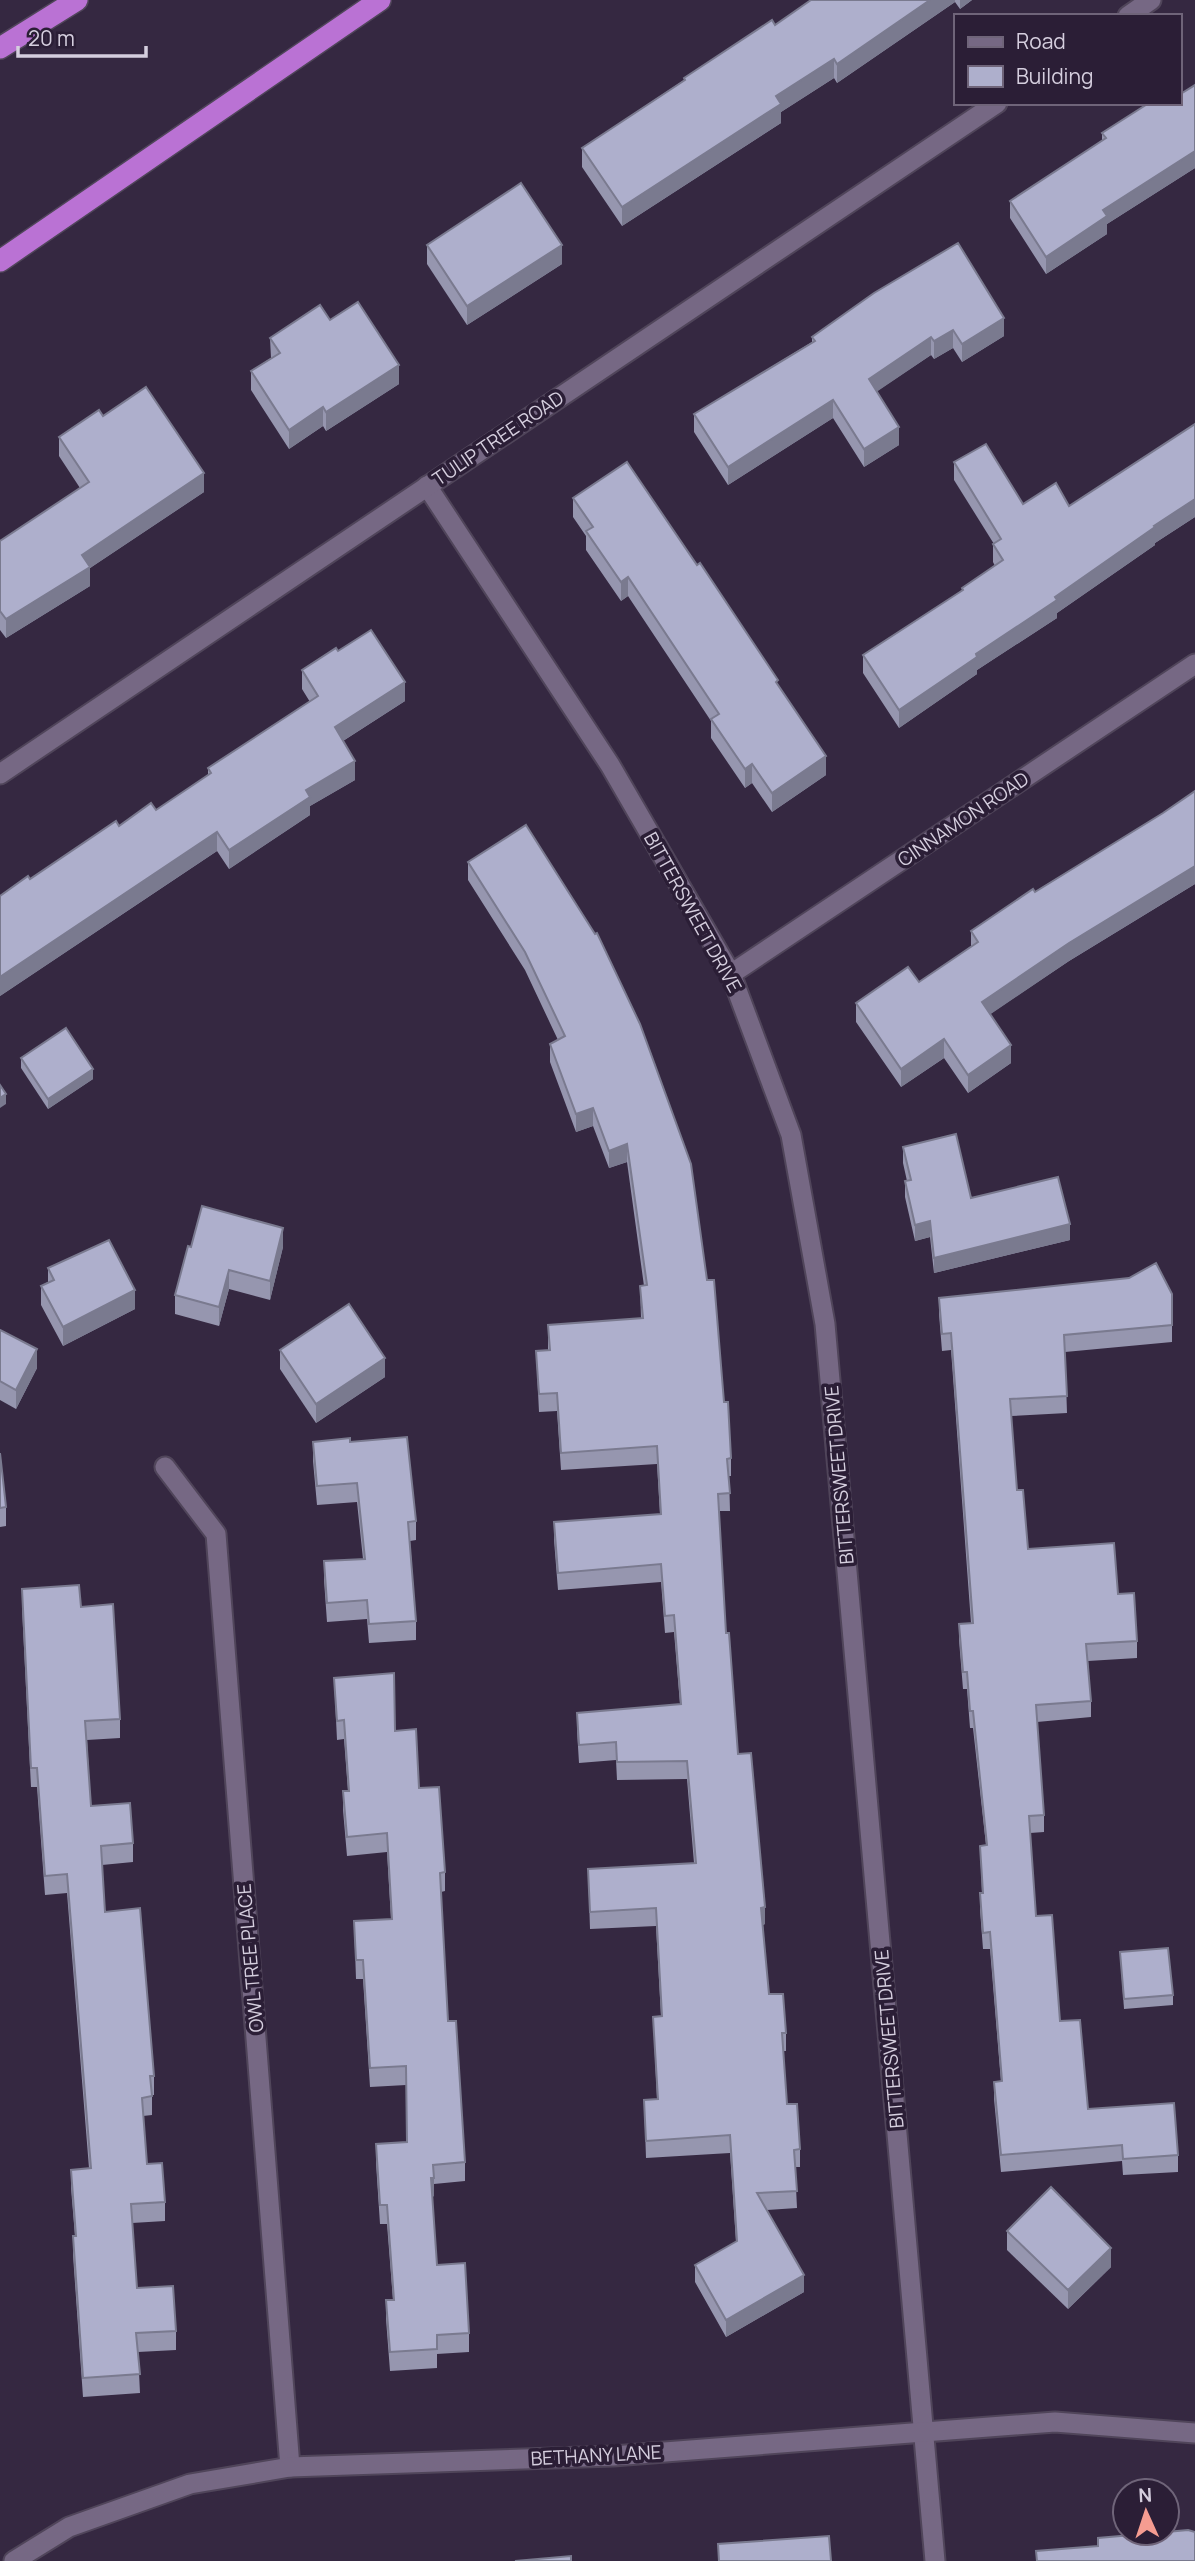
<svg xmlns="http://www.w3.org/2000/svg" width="1195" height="2561" font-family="Manrope,sans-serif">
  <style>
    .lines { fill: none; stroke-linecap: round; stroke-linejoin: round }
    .minor-casing { stroke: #50455a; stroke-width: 23 }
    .motorway-casing { stroke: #50455a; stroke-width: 24 }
    .minor { stroke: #766884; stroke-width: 19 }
    .motorway { stroke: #ba72d4; stroke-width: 21 }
    .wall { fill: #9696af }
    .shaded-wall { fill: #7a7a8f }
    .building { fill: #aeafcc; stroke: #7a7a8f; stroke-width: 2 }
    .labels { text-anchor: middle; stroke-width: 7; stroke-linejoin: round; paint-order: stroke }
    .street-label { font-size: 19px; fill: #d5cede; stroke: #2b1e36 }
  </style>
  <rect width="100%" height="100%" fill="#352841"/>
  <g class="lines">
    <g class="minor-casing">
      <g id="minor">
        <polyline points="1128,16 1151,0"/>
        <polyline points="427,486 610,765 731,974 791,1135 825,1324 935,2561"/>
        <polyline points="0,774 997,103"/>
        <polyline points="731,974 1195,664"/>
        <polyline points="165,1467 216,1534 290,2467"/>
        <polyline points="14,2561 69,2527 190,2484 290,2467 613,2456 1055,2422 1195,2433"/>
      </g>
    </g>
    <g class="motorway-casing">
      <g id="motorway">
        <polyline points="0,48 77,0"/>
        <polyline points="0,261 380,0"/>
      </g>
    </g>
    <use href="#minor" class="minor"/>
    <use href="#motorway" class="motorway"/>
  </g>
  <g class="wall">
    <polygon points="811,0 972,0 960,9 955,2 837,83 834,78 781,112 781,123 622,226 582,167 582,148 684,80 684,78 775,25"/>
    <polygon points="1195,85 1195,168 1107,224 1107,234 1046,274 1010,218 1010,201 1102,141 1102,133 1179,103"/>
    <polygon points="427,245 562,264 467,325 427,264"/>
    <polygon points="874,293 1004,336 962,362 953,348 934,359 931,355 877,391 899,445 864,467 833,418 728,485 694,432 694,414 812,342 812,337"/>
    <polygon points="330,320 399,384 326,431 323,426 289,449 251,390 251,371 271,358 270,338"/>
    <polygon points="103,416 204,492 90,568 90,586 6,638 0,630 0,541 80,488 59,456 59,437"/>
    <polygon points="1195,424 1195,517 1155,543 1155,545 1057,613 1057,618 977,670 977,674 899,728 863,673 863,655 962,591 962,588 995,566 993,562 993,544 994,544 954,480 954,462 1023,504 1069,506"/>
    <polygon points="573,498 778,686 826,775 772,812 752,783 745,788 711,738 711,721 628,596 621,601 586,550 586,536 573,517"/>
    <polygon points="338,651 405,701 343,741 355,780 310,806 310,815 229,869 217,851 0,996 30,879 119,826 156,810 208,775 208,768 310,702 302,689 302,670"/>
    <polygon points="1195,791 1195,884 1069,961 990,1014 1011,1063 968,1093 944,1058 901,1087 856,1022 856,1003 919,982 971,947 971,931 1163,813"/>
    <polygon points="526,825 724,1402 731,1458 731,1476 729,1476 730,1511 719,1511 726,1633 738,1754 765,1924 763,1925 769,1994 786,2033 786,2051 783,2051 787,2104 800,2149 800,2167 795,2167 797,2208 767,2210 804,2292 726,2337 695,2282 695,2265 736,2242 730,2153 646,2158 644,2100 657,2099 653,2017 661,2016 656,1926 590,1929 588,1869 694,1863 687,1779 617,1780 616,1760 579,1763 577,1730 577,1713 680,1704 674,1632 665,1633 661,1582 558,1590 554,1540 554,1522 660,1514 657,1464 561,1470 557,1411 539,1412 536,1351 548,1351 548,1325 641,1318 640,1286 644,1286 627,1162 609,1168 593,1126 576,1132 550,1062 550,1044 558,1040 525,970 468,880 468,862"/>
    <polygon points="21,1058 93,1079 48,1109 21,1068"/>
    <polygon points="903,1147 971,1198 1070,1240 934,1273 930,1237 915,1241 905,1197 905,1181 907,1181 903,1163"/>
    <polygon points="191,1247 283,1247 270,1300 229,1289 219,1326 175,1314 175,1295"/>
    <polygon points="48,1268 135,1309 63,1346 41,1305 41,1286 48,1282"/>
    <polygon points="1172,1294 1172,1342 1065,1352 1067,1413 1011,1416 1017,1490 1028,1549 1118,1594 1137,1641 1137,1658 1088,1661 1091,1701 1091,1717 1037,1722 1044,1815 1044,1832 1030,1833 1036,1916 1060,2021 1088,2109 1178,2155 1178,2172 1123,2175 1122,2161 1001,2172 994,2099 994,2082 1001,2082 990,1949 983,1949 980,1910 980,1893 982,1893 980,1846 986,1845 973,1728 970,1728 967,1689 963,1689 959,1640 959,1624 971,1623 951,1350 942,1351 939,1314 939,1298"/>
    <polygon points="0,1330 37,1368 16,1409 0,1400"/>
    <polygon points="280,1350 385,1377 316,1423 280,1369"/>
    <polygon points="313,1442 350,1442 416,1521 416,1540 410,1541 416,1621 416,1640 369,1643 367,1619 327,1622 324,1580 324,1561 363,1559 357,1502 317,1505 313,1461"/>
    <polygon points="0,1453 6,1507 6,1526 0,1527"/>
    <polygon points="22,1589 81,1607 120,1719 120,1738 87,1740 91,1806 133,1843 133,1862 102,1865 105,1912 154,2076 154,2095 152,2095 152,2115 143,2116 147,2164 165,2202 165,2221 132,2223 137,2288 176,2331 176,2350 138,2352 140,2393 83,2397 73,2255 73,2236 75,2236 71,2188 71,2170 89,2168 67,1893 45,1895 37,1787 31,1787 22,1608"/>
    <polygon points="334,1678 395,1731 419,1788 445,1872 445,1891 441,1892 448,2021 465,2162 465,2181 434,2184 434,2196 432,2197 437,2265 469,2333 469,2352 437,2354 437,2368 390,2371 386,2319 386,2300 393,2300 387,2224 380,2224 376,2163 376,2144 407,2142 406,2085 370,2087 363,1979 356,1979 354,1921 391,1919 387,1852 347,1856 343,1810 343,1791 348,1791 344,1739 337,1740"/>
    <polygon points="1120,1952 1173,1995 1173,2005 1124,2009"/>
    <polygon points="1007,2231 1111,2267 1068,2309 1007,2250"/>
  </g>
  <g class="shaded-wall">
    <polygon points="930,0 955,0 955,2 837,83 837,64"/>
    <polygon points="960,0 972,0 960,9"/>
    <polygon points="834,59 834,78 781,112 781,123 622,226 622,207 776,96"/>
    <polygon points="1195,151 1195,168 1107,224 1107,234 1046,274 1046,257 1103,210"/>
    <polygon points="562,245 562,264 467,325 467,306"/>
    <polygon points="1004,318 1004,336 962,362 962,344"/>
    <polygon points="953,330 953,348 934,359 934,341"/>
    <polygon points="931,337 931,355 869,397 869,379"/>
    <polygon points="399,365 399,384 326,431 326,412"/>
    <polygon points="833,400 833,418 728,485 728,467"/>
    <polygon points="323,407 323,426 289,449 289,430"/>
    <polygon points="899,427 899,445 864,467 864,449"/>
    <polygon points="204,473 204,492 90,568 90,586 6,638 6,619 82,555"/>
    <polygon points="1195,499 1195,517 1155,543 1155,545 1057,613 1057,618 977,670 977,674 899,728 899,710 1154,526"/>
    <polygon points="628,577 628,596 621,601 621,582"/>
    <polygon points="405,682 405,701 335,746 335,727"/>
    <polygon points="826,756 826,775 772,812 772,793"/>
    <polygon points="355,761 355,780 310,806 310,815 229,869 229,850 306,790"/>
    <polygon points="752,764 752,783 745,788 745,769"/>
    <polygon points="217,832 217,851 0,996 0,977"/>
    <polygon points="1195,866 1195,884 1069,961 982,1020 982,1002 1069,943"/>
    <polygon points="944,1039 944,1058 901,1087 901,1069"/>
    <polygon points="1011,1045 1011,1063 968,1093 968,1075"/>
    <polygon points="93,1069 93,1079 48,1109 48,1099"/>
    <polygon points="6,1094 6,1104 0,1108 0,1098"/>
    <polygon points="593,1108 593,1126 576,1132 576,1114"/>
    <polygon points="627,1144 627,1162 609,1168 609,1151"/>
    <polygon points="930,1221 930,1237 915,1241 915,1225"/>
    <polygon points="1070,1224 1070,1240 934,1273 934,1258"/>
    <polygon points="283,1228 283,1247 270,1300 270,1281"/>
    <polygon points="229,1270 229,1289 219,1326 219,1307"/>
    <polygon points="135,1290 135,1309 63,1346 63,1327"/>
    <polygon points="37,1349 37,1368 16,1409 16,1390"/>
    <polygon points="385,1358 385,1377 316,1423 316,1404"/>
    <polygon points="765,1907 765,1924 761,1925 761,1908"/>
    <polygon points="431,2178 434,2178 434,2196 431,2197"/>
    <polygon points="1111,2248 1111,2267 1068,2309 1068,2290"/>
    <polygon points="804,2275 804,2292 726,2337 726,2320"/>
  </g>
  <g class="building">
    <polygon points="811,0 930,0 837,64 834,59 776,96 781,104 622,207 582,148 685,80 684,78 772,20 775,25"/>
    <polygon points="1195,85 1195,151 1103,210 1107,216 1046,257 1010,201 1106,138 1102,133 1149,103 1179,103 1179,95"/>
    <polygon points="521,183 562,245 467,306 427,245"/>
    <polygon points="958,243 1004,318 962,344 953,330 934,341 931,337 869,379 899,427 864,449 833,400 728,467 694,414 815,341 812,337 874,293"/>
    <polygon points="358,302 399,365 326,412 323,407 289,430 251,371 280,353 270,338 320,305 330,320"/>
    <polygon points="146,387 204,473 82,555 90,567 6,619 0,611 0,541 89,482 59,437 99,410 103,416"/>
    <polygon points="1195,424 1195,499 1154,526 1155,527 1055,597 1057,600 976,654 977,657 899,710 863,655 963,590 962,588 1003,560 993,544 1001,539 954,462 986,444 1023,504 1056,483 1069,506"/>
    <polygon points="627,462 697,565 700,563 778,680 776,682 826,756 772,793 752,764 745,769 711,719 719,714 628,577 621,582 586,531 593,527 573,498"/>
    <polygon points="371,630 405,682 335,727 355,761 306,790 310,797 229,850 217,832 0,977 0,896 28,876 30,879 116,821 119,826 151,803 156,810 211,773 208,768 318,696 302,670 336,648 338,651"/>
    <polygon points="1195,791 1195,866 1069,943 982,1002 1011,1045 968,1075 944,1039 901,1069 856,1003 908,967 919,982 978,942 971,931 1033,889 1035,892 1163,813"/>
    <polygon points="526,825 595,934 597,933 640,1024 691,1164 707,1280 714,1280 724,1402 728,1402 731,1458 727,1459 730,1493 718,1494 726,1633 729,1633 738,1754 751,1753 765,1907 761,1908 769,1994 783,1994 786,2033 782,2033 787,2104 797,2104 800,2149 794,2150 797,2191 757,2193 804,2275 726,2320 695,2265 737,2241 730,2135 646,2141 644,2100 658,2099 653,2017 662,2016 656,1908 590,1912 588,1869 696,1863 687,1761 617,1762 616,1742 579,1745 577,1713 681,1704 674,1615 665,1616 661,1564 558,1573 554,1522 661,1514 657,1446 561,1453 557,1393 539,1394 536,1351 550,1350 548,1325 643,1318 640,1286 647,1285 627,1144 609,1151 593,1108 576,1114 550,1044 565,1036 525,952 468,862"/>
    <polygon points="66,1028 93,1069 48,1099 21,1058"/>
    <polygon points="0,1085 6,1094 0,1098"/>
    <polygon points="956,1134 971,1198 1058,1177 1070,1224 934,1258 930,1221 915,1225 905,1181 911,1180 903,1147"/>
    <polygon points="202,1206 283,1228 270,1281 229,1270 219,1307 175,1295 188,1246 191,1247"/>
    <polygon points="109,1240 135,1290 63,1327 41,1286 54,1280 48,1268"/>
    <polygon points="1156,1263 1172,1294 1172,1325 1064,1335 1067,1396 1010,1399 1017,1490 1023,1490 1028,1549 1114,1543 1118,1594 1134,1593 1137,1641 1086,1644 1091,1701 1036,1705 1044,1815 1029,1816 1036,1916 1052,1915 1060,2021 1080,2020 1088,2109 1174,2103 1178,2155 1123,2159 1122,2145 1001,2155 994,2082 1002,2081 990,1932 983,1933 980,1893 983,1893 980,1846 987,1845 973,1711 970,1711 967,1672 963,1672 959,1624 973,1623 951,1333 942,1334 939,1298 1129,1278"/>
    <polygon points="349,1304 385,1358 316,1404 280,1350"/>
    <polygon points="0,1330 37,1349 16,1390 0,1381"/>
    <polygon points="407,1437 416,1521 408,1522 416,1621 369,1624 367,1600 327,1603 324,1561 365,1559 357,1483 317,1486 313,1442 350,1438 350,1442"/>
    <polygon points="0,1453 6,1507 0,1508"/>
    <polygon points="79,1585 81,1607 113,1604 120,1719 85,1721 91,1806 130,1803 133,1843 101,1846 105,1912 140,1908 154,2076 150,2076 152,2096 142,2098 147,2164 162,2163 165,2202 131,2204 137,2288 173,2286 176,2331 136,2333 140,2374 83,2378 73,2236 76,2236 71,2170 91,2168 67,1874 45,1876 37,1768 31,1768 22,1589"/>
    <polygon points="394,1673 395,1731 416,1729 419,1788 439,1787 445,1872 440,1873 448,2021 456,2021 465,2162 433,2165 434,2178 431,2178 437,2265 465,2263 469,2333 437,2335 437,2349 390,2352 386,2300 394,2300 387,2205 380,2205 376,2144 407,2142 406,2066 370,2068 363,1960 356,1960 354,1921 392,1919 387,1833 347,1837 343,1791 349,1791 344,1720 337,1721 334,1678"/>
    <polygon points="1168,1948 1173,1995 1124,1999 1120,1952"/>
    <polygon points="1051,2187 1111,2248 1068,2290 1007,2231"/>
    <polygon points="1188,2530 1195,2532 1195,2561 1037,2561 1036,2551 1098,2546 1098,2538 1155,2533 1167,2533 1167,2532"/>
    <polygon points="829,2536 831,2561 719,2561 718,2544"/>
    <polygon points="571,2556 571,2561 515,2561"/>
  </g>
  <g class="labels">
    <g class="street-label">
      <text transform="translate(498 438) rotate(-34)" y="7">TULIP TREE ROAD</text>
      <text transform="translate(963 819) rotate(-34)" y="7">CINNAMON ROAD</text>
      <text transform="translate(693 912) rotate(61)" y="7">BITTERSWEET DRIVE</text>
      <text transform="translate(839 1475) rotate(-95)" y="7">BITTERSWEET DRIVE</text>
      <text transform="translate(250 1958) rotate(-95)" y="7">OWL TREE PLACE</text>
      <text transform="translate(889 2039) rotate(-95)" y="7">BITTERSWEET DRIVE</text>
      <text transform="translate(596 2455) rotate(-3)" y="7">BETHANY LANE</text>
    </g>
  </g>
  <rect x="954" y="14" width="228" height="91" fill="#2b1e36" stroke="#6f6479" stroke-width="2"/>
  <rect x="968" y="37" width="35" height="10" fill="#766884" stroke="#6f6479" stroke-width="2"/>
  <text x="1016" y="49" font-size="21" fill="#d5cede">Road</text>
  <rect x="968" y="66" width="35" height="21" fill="#aeafcc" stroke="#6f6479" stroke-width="2"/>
  <text x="1016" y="84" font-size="21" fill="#d5cede">Building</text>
  <g transform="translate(1146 2512) rotate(357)"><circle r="33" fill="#2b1e36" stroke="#6f6479" stroke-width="2"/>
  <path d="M0-5L12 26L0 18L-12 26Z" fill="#f59c91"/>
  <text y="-10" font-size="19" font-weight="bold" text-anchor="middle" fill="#d5cede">N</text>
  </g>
  <path d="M18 46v10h128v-10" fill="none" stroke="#d5cede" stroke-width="3.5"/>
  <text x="28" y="46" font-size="21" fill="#d5cede" stroke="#2b1e36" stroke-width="5" paint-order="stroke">20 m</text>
</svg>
